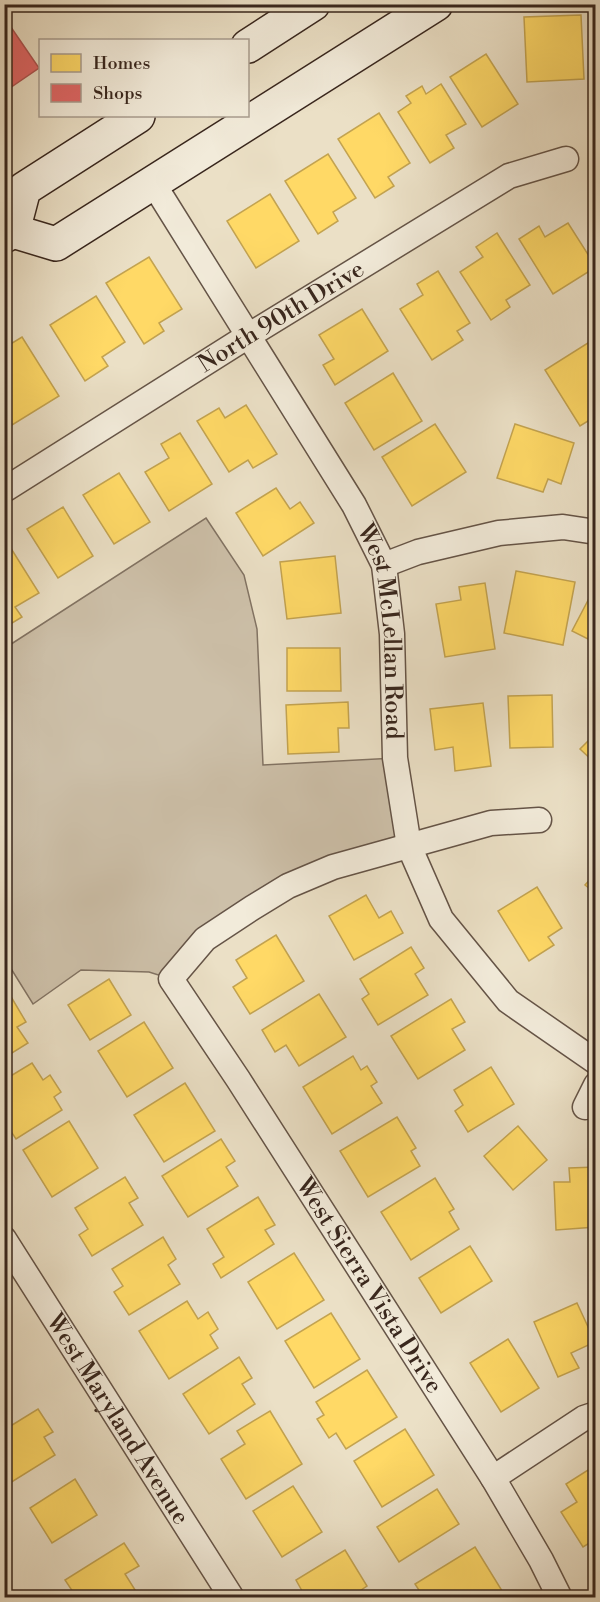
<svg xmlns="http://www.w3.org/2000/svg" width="600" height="1602" font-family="'Libre Bodoni',serif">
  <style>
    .green { fill: #cdc0a9; stroke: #827363; stroke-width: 1.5 }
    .homes { fill: #ffd966; stroke: #c3a350; stroke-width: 1.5 }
    .shops { fill: #e06666; stroke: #ae5350; stroke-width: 1.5 }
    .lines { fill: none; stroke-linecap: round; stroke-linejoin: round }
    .street-casing { stroke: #655447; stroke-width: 27 }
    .secondary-casing { stroke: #38261d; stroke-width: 36 }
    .street { stroke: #f2ebda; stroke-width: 24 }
    .secondary { stroke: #f2ebda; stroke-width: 33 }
    .labels { text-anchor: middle; stroke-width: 6; stroke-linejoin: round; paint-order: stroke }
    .street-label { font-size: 24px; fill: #38261d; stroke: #f2ebda }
  </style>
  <rect width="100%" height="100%" fill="#ebe0c6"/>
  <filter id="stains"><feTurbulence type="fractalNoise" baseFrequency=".00333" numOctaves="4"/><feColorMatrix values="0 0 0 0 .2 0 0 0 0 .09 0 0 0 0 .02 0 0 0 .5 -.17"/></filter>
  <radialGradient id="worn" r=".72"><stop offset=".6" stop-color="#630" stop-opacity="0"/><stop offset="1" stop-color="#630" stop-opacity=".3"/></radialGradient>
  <polygon class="green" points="206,518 244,575 257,629 263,765 395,758 409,846 288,886 171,979 149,972 81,970 33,1004 5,959 5,648"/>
  <g class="homes">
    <polygon points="581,15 584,79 527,82 524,17"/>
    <polygon points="486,54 518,104 482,127 450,77"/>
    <polygon points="441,84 466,124 446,135 454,148 430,163 398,112 411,103 406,96 422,86 426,94"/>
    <polygon points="379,113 410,163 388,177 394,186 375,198 338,139"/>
    <polygon points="328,154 356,198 333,212 338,221 318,234 285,181"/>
    <polygon points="270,194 299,241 256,268 227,221"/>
    <polygon points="568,223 596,267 553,294 519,239 539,226 545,237"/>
    <polygon points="497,233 530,285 506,300 510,307 491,320 460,272 483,257 476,247"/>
    <polygon points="149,257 182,309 159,323 164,331 144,344 106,283"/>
    <polygon points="438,271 470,323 457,331 463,340 432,360 400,309 423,295 417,284"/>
    <polygon points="96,296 125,342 102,357 108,366 85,381 50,325"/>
    <polygon points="362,309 388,351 335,385 323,365 334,359 319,335"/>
    <polygon points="22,337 59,396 12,425 4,414 4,348"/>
    <polygon points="591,341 596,348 596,416 580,426 545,370"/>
    <polygon points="393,373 422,421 374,450 345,403"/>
    <polygon points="246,405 277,454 253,468 248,460 229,472 197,421 219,408 225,418"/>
    <polygon points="435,424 466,472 412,506 382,457"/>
    <polygon points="515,424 574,443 561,484 548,479 543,492 497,478"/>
    <polygon points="180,433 212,484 169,511 145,472 169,458 161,444"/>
    <polygon points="119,473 150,522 114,544 83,495"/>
    <polygon points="276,488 290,509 300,502 314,523 263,556 236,513"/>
    <polygon points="63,507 93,556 58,578 27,529"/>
    <polygon points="7,542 39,593 15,607 22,617 4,628 4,544"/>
    <polygon points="335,556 341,613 287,619 280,562"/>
    <polygon points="516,571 575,582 563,645 504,633"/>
    <polygon points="485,583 495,649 445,657 436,604 461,600 459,587"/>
    <polygon points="596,585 596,643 572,631"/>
    <polygon points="287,648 340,648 341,691 287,691"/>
    <polygon points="552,695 553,747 510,748 508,696"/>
    <polygon points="348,702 349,728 338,728 339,752 288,754 286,705"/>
    <polygon points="483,703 491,766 455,771 453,747 435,750 430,709"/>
    <polygon points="596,733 596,764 580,749"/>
    <polygon points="596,873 596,894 585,885"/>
    <polygon points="537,887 562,928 548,937 554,945 529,961 498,911"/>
    <polygon points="366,895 379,918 391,911 403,933 354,960 329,916"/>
    <polygon points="276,935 304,981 250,1014 233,987 247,978 236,960"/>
    <polygon points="411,947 424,968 415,974 428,995 378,1025 362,999 369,994 360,979"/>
    <polygon points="109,979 131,1015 90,1040 68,1005"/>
    <polygon points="319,994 346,1037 299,1066 286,1045 275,1052 262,1030"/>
    <polygon points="10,995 26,1022 17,1027 28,1043 4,1058 4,998"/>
    <polygon points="451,999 465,1022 452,1029 465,1050 418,1079 391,1036"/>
    <polygon points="144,1022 173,1068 127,1097 98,1051"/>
    <polygon points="353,1056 361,1070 367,1066 377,1082 371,1086 382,1103 332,1134 303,1087"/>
    <polygon points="32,1063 43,1080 50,1075 61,1092 54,1097 62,1110 16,1139 4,1121 4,1080"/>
    <polygon points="491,1067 514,1104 468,1132 455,1111 463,1105 454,1090"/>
    <polygon points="185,1083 215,1131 164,1162 134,1115"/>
    <polygon points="397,1117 416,1148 411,1151 420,1166 368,1197 340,1151"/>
    <polygon points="69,1121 98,1168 52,1197 23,1150"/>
    <polygon points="518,1126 547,1160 513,1190 484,1156"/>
    <polygon points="221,1139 235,1161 226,1167 238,1186 188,1217 162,1176"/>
    <polygon points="596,1167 596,1227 556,1230 554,1182 570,1182 569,1168"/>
    <polygon points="125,1177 138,1198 129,1203 143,1225 92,1256 79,1235 88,1229 75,1208"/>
    <polygon points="435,1178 454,1209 449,1212 459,1229 411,1260 381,1212"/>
    <polygon points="258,1197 275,1225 265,1230 274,1244 221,1278 213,1264 224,1257 207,1229"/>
    <polygon points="163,1237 176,1259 168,1265 180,1284 129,1315 114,1292 123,1286 112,1269"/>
    <polygon points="470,1246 492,1281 441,1313 419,1278"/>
    <polygon points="294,1253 324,1300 277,1329 248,1282"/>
    <polygon points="187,1301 198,1319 208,1312 218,1329 210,1335 218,1348 169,1379 139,1331"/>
    <polygon points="577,1303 595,1342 571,1353 579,1368 558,1377 534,1322"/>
    <polygon points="331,1313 360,1359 314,1388 285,1341"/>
    <polygon points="508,1339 539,1388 501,1412 470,1363"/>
    <polygon points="239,1357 252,1378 242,1384 255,1404 209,1434 183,1394"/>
    <polygon points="367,1370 397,1417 346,1449 336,1433 329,1438 317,1419 324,1415 316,1402"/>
    <polygon points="38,1409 53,1432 44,1437 55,1455 10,1483 4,1474 4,1430"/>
    <polygon points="270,1411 302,1464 246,1499 221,1459 245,1444 237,1431"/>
    <polygon points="405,1429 434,1475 382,1507 354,1461"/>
    <polygon points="588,1470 596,1482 596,1539 583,1547 561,1512 577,1502 566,1484"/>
    <polygon points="75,1479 97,1515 52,1543 30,1508"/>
    <polygon points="293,1486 322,1532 282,1557 253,1511"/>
    <polygon points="437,1489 459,1524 399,1562 377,1527"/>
    <polygon points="124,1543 139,1566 125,1574 137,1593 130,1598 77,1598 65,1580"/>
    <polygon points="475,1547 504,1594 498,1598 424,1598 415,1584"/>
    <polygon points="345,1550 367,1586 349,1598 306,1598 296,1580"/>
  </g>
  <polygon class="shops" points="4,17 39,68 7,90 4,85"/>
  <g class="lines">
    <g class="street-casing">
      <g id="street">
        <path id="s1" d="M153,183L354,505L384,565L392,634L395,758L409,846L441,919L508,1001L596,1062"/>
        <path id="s2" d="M4,490L248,336L509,176L566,159"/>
        <polyline points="384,565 418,552 499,533 563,527 596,532"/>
        <path id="s3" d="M539,820L491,823L333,867L288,886L252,908L205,939L171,979L238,1079L493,1478L541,1560L560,1598"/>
        <polyline points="585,1107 596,1085"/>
        <path id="s4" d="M4,1239L232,1598"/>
        <polyline points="493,1478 584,1418 596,1414"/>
      </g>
    </g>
    <g class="secondary-casing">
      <g id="secondary">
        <polyline points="248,46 313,4"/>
        <polyline points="13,231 56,244 436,4"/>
        <polyline points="4,236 13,231 24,189 138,116"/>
      </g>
    </g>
    <use href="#street" class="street"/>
    <use href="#secondary" class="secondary"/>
  </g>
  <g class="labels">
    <g class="street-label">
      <text dy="8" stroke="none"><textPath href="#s2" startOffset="327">North 90th Drive</textPath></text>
      <text dy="8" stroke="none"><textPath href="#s1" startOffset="512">West McLellan Road</textPath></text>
      <text dy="8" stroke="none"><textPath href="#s3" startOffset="777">West Sierra Vista Drive</textPath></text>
      <text dy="8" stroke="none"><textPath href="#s4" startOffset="213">West Maryland Avenue</textPath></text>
    </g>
  </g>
  <rect width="600" height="1602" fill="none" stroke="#ebe0c6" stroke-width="24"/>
  <rect x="6" y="6" width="588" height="1590" fill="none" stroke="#38261d" stroke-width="3"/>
  <rect x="12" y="12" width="576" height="1578" fill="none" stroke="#38261d" stroke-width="1.5"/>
  <rect x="39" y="39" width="210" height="78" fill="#f2ebda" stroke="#a89c8e" stroke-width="1.5"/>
  <rect x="51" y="54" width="30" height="18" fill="#ffd966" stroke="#a89c8e" stroke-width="1.5"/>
  <text x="93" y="69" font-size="18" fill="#38261d">Homes</text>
  <rect x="51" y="84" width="30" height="18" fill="#e06666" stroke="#a89c8e" stroke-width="1.5"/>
  <text x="93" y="99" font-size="18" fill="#38261d">Shops</text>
  <rect width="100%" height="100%" filter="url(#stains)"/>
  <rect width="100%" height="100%" fill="url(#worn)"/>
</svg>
